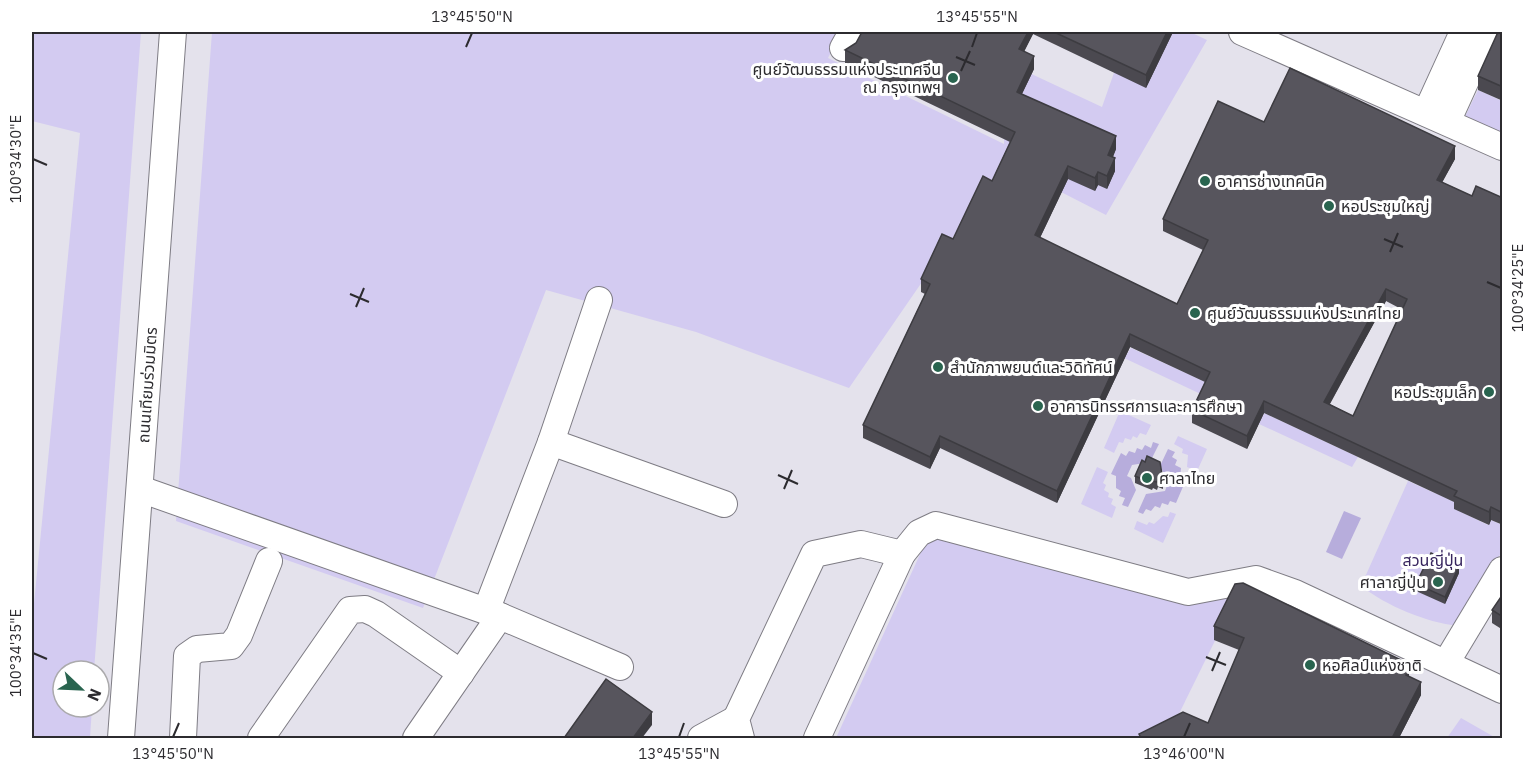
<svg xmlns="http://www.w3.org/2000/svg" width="1534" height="770" font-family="'IBM Plex Sans','Noto Sans Thai',sans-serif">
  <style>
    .green { fill: #d3cbf1 }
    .water { fill: #b7addc }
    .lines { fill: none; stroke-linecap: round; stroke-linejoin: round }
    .minor-casing { stroke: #7e7c84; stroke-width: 28 }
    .minor { stroke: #fff; stroke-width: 26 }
    .wall { fill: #4b4950; fill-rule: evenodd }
    .shaded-wall { fill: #3d3c41 }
    .building { fill: #57555d; stroke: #3d3c41; stroke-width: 1.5; fill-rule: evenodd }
    .ticks { fill: none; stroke: #2c2b2f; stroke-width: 2 }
    .poi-dot { fill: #29644f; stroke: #fff; stroke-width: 2 }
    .labels { text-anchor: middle; stroke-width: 6; stroke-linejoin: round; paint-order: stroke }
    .poi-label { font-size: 16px; fill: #2c2b2f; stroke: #fff; text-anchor: start }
    .street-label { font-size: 16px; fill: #2c2b2f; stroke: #fff }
    .park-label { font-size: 16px; fill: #37255e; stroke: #fff }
    .neatline { fill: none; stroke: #2c2b2f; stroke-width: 2 }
    .ticks-label { font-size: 15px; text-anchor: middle; fill: #2c2b2f }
  </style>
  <rect width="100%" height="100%" fill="#e4e2ec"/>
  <g class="green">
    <polygon points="32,32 141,32 94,671 63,671 63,707 92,707 90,738 32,738 32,624 80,133 32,121"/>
    <polygon points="212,32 841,32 828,58 1004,144 1008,63 1102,107 1115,70 1149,32 1190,32 1207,40 1106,215 1004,163 849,388 696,332 546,290 423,608 176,521"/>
    <polygon points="1478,90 1502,101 1502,141 1462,123"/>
    <polygon points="1131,348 1210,384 1205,396 1124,358"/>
    <polygon points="1120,411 1151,425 1146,435 1140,433 1137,438 1133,436 1131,440 1125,438 1123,443 1119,442 1114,453 1104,448"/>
    <polygon points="1264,413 1358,457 1352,467 1259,424"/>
    <polygon points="1178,436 1207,449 1194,478 1189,476 1192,469 1187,467 1188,455 1182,453 1183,449 1174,444"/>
    <polygon points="1097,467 1108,472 1103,483 1106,485 1104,490 1109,493 1108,497 1113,499 1111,504 1116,507 1112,518 1081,504"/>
    <path d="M1408,481L1457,503L1455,509L1488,525L1491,520L1502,525V551L1458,626C1425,622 1387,606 1361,586Z"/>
    <polygon points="1170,512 1176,514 1163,543 1134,529 1137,521 1147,525 1149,522 1154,524 1163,516 1168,517"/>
    <polygon points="942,534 1238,594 1170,732 1157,738 836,738 927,539"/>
    <polygon points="1461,718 1496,738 1447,738"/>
  </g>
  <g class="water">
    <polygon points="1153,442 1159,444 1150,462 1132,465 1127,476 1131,478 1136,490 1128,507 1122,505 1125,498 1119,496 1121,491 1116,488 1116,476 1111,474 1121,453 1126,456 1129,451 1135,453 1137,448 1142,450 1145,445 1151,448"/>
    <polygon points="1168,449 1175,452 1172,457 1177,460 1175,465 1181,468 1180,480 1185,482 1176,503 1170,501 1168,505 1162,503 1160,508 1155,506 1151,511 1146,509 1143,514 1138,512 1146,494 1165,491 1169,480 1166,478 1160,466"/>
    <polygon points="1344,511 1361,518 1342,559 1326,552"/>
  </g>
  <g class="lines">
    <g class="minor-casing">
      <g id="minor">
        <polyline points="1242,32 1502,147"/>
        <polyline points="843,48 852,32"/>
        <polyline points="1426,113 1463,32"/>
        <polyline points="1447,122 1488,32"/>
        <polyline points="551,442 724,504"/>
        <polyline points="140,489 500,616 620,667"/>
        <polyline points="486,611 551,442 599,300"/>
        <polyline points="1446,663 1502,570"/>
        <polyline points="121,738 173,32"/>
        <polyline points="183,738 187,656 197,649 231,646 239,635 269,561"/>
        <polyline points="261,738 350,610 365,609 376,614 461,673"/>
        <polyline points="416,738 500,616"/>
        <polyline points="701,738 736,719"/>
        <polyline points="741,738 736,719 814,554 861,544 902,554 919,533 936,525 1188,592 1256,579 1295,593 1502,690"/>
        <polyline points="817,738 902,554"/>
      </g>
    </g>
    <use href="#minor" class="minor"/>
  </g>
  <g class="wall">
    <path d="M862,32H1173L1146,88L1033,34L1024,51L1034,69L1022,94L1116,149L1113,157L1115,171L1107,189L1098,185L1095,191L1068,179L1040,238L1177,304L1203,250L1163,231V219L1264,122L1455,159L1442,182L1472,196L1503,198V525L1491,520L1489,525L1454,509V502L1264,413L1247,449L1192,423V410L1205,382L1130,347L1057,503L940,448L930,469L863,438V425L925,294L921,292V279L953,239L992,181L1010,142L845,63V50L856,43ZM1386,301L1403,310L1353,416L1330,404Z"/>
    <polygon points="1503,32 1503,101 1478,90 1478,76"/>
    <polygon points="1142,460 1163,481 1163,489 1158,487 1157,490 1153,488 1152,490 1135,483 1135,476"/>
    <polygon points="1459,573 1445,604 1416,591 1416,584"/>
    <polygon points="1503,594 1503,630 1492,623 1492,610"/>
    <polygon points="1214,626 1409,677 1421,695 1399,738 1139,738 1139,734 1208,723 1239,650 1214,640"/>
  </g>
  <g class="shaded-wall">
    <polygon points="1028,32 1033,32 1033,34 1019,62 1019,49"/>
    <polygon points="1167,32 1173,32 1146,88 1146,75"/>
    <polygon points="1034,56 1034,69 1017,104 1017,92"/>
    <polygon points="1116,136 1116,149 1108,168 1108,155"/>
    <polygon points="1455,146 1455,159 1437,192 1437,180"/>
    <polygon points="1115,158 1115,171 1107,189 1107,176"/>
    <polygon points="1068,166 1068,179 1035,248 1035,235"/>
    <polygon points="1098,172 1098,185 1095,191 1095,178"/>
    <polygon points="1386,289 1386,301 1324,414 1324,402"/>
    <polygon points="1130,334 1130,347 1057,503 1057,491"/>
    <polygon points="1264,401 1264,413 1247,449 1247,436"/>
    <polygon points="940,436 940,448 930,469 930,457"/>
    <polygon points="1491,507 1491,520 1489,525 1489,512"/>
    <polygon points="1459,566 1459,573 1445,604 1445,597"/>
    <polygon points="1409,664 1409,678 1406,675"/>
    <polygon points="1421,682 1421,695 1399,738 1392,738"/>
    <polygon points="652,712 652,725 642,738 633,738"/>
  </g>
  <g class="building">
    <path d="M862,32H1028L1019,49L1034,56L1017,92L1116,136L1108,155L1115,158L1107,176L1098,172L1095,178L1068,166L1035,235L1177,304L1208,240L1163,219L1218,101L1264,122L1290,68L1455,146L1437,180L1472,196L1476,186L1503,198V513L1491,507L1489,512L1454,496L1457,491L1264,401L1247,436L1192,410L1210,372L1130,334L1057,491L940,436L930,457L863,425L930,284L921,279L942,234L953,239L983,176L992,181L1015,132L845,50L856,43ZM1386,289L1407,299L1353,416L1324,402Z"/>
    <polygon points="1054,32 1167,32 1146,75"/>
    <polygon points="1498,32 1503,32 1503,87 1478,76"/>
    <polygon points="1147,456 1160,462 1163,481 1158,479 1157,482 1153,481 1152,483 1135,476 1142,460 1145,462"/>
    <polygon points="1431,553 1459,566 1445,597 1416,584"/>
    <polygon points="1243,583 1409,664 1406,675 1421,682 1392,738 1141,738 1139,734 1183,712 1208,723 1244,638 1214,626 1235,584"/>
    <polygon points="1503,594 1503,617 1492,610"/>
    <polygon points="606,679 652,712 633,738 564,738"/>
  </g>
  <path class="ticks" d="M466,47L472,33M972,47L977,33M956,57L975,65M961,71L970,51M33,159L47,165M1384,239L1403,247M1390,252L1398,233M1487,282L1501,288M350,294L369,302M356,307L364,288M778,475L798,484M784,489L792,470M33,653L47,659M1206,657L1226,665M1212,671L1220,652M173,737L179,723M679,737L684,723M1184,737L1190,723"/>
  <g class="poi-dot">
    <circle cx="953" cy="78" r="6"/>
    <circle cx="1205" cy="181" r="6"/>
    <circle cx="1329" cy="206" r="6"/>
    <circle cx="1195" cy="313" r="6"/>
    <circle cx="938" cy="367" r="6"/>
    <circle cx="1489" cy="392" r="6"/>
    <circle cx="1038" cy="406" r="6"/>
    <circle cx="1147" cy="478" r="6"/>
    <circle cx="1438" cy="582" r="6"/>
    <circle cx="1310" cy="665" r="6"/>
  </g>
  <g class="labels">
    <g class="poi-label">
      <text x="941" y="75" text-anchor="end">ศูนย์วัฒนธรรมแห่งประเทศจีน<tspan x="941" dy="18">ณ กรุงเทพฯ</tspan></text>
      <text x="1217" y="187">อาคารช่างเทคนิค</text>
      <text x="1341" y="212">หอประชุมใหญ่</text>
      <text x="1207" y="319">ศูนย์วัฒนธรรมแห่งประเทศไทย</text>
      <text x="950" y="373">สำนักภาพยนต์และวิดิทัศน์</text>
      <text x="1477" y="398" text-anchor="end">หอประชุมเล็ก</text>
      <text x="1050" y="412">อาคารนิทรรศการและการศึกษา</text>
      <text x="1159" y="484">ศาลาไทย</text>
      <text x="1426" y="588" text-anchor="end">ศาลาญี่ปุ่น</text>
      <text x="1322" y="671">หอศิลป์แห่งชาติ</text>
    </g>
    <g class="street-label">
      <text transform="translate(147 385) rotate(-86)" y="6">ถนนเทียมร่วมมิตร</text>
    </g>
    <g class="park-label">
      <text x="1433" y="566">สวนญี่ปุ่น</text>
    </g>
  </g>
  <rect width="1534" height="770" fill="none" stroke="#ffffff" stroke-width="66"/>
  <g transform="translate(81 689) rotate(113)"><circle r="28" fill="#ffffff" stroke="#abaaac" stroke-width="1.5"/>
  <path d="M0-4.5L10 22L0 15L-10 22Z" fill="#29644f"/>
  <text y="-9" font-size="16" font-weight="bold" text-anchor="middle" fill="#2c2b2f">N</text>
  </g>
  <rect x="33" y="33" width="1468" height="704" class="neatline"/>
  <g class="ticks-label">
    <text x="472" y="22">13°45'50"N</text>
    <text x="977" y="22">13°45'55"N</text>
    <text transform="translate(16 159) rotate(-90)" y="5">100°34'30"E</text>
    <text transform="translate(1518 288) rotate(-90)" y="5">100°34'25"E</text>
    <text transform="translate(16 653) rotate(-90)" y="5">100°34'35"E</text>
    <text x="173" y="759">13°45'50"N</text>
    <text x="679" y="759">13°45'55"N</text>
    <text x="1184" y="759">13°46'00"N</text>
  </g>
</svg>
